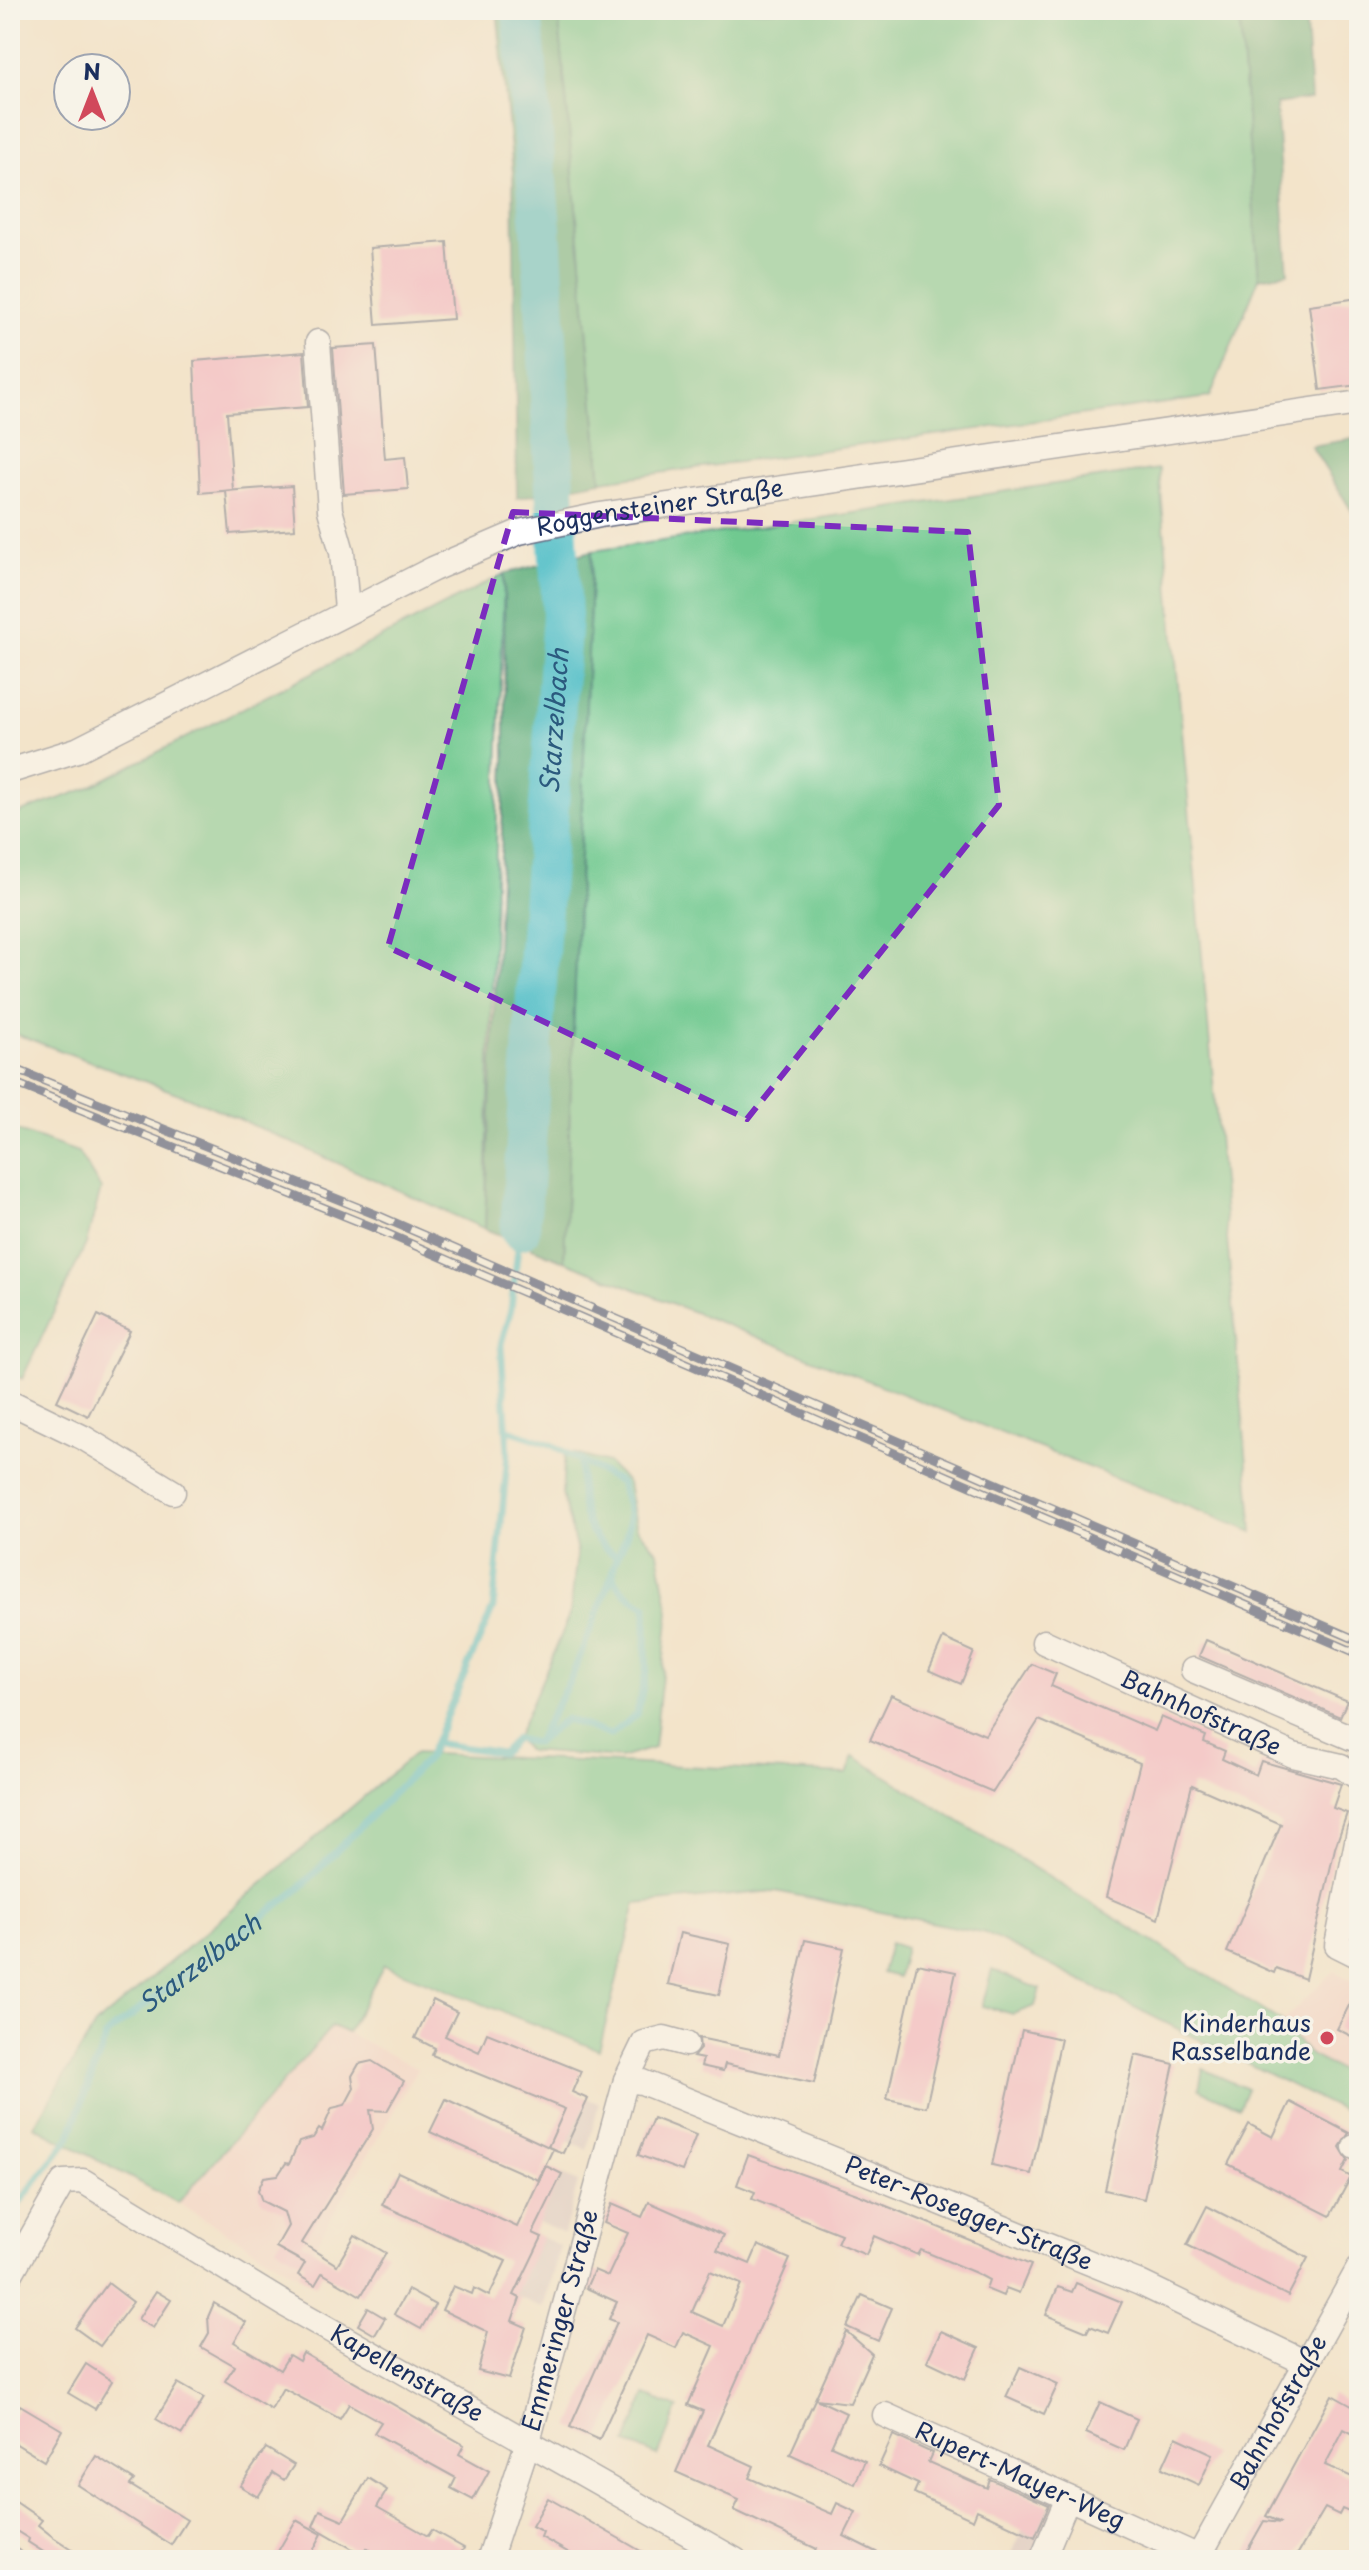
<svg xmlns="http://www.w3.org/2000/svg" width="1369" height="2570" font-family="'Playpen Sans',sans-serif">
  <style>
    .built { fill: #f7d0ca }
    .industrial { fill: #d2bec2 }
    .green { fill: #6fc990; stroke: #457c77; stroke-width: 2 }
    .forest { fill: #5bad7a; stroke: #3b6e6c; stroke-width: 2 }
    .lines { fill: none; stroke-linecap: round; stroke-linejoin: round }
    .stream { stroke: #50bec8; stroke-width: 7 }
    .river { stroke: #50bec8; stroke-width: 40 }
    .building { fill: #f5aac6; fill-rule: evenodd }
    .minor-casing { stroke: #676e84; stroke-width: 27 }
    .minor { stroke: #fff; stroke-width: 24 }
    .rail-casing { stroke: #1b2f5e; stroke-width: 9 }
    .rail { stroke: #f7f3e8; stroke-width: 6; stroke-dasharray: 18; stroke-linecap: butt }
    .marked { fill: none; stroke: #7b2cbf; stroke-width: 6; stroke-dasharray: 16 10; stroke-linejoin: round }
    .poi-dot { fill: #d1495b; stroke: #f7f3e8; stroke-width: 3 }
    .labels { text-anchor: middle; stroke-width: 7; stroke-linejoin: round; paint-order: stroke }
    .street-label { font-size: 24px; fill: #1b2f5e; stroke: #f7f3e8 }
    .poi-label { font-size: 24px; fill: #1b2f5e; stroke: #f7f3e8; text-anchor: end }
    .water-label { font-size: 26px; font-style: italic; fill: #2b5a7e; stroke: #f7f3e8 }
  </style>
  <rect width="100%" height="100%" fill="#f7f3e8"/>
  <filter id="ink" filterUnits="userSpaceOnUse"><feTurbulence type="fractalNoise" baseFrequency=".0125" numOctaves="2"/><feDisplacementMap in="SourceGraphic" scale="16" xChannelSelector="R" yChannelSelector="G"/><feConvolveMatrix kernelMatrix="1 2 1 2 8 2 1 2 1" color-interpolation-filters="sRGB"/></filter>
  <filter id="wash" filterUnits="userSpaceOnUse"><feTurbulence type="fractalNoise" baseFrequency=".006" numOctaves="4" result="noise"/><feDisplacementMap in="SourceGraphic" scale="32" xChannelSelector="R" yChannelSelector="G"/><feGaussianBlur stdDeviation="1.8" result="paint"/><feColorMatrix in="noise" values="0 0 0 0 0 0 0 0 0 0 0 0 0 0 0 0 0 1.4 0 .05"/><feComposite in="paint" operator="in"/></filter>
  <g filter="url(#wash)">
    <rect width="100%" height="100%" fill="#f3e4cb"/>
    <g class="built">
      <polygon points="1334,1971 1359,1984 1359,2080 1308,2054 1282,2022"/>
      <polygon points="332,2025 418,2069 298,2275 178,2203"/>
    </g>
    <g class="industrial">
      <polygon points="573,2092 599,2103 587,2150 554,2134"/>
      <polygon points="547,2167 578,2182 564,2234 523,2215"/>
      <polygon points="527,2230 560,2246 543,2308 499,2288"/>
      <polygon points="1036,2500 1062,2512 1042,2560 1009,2560"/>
    </g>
    <g class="green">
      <polygon points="558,10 1239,10 1259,278 1210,397 601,481"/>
      <polygon points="1159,469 1253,1532 564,1261 592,551"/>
      <polygon points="504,574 485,1229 201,1102 10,1032 10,816 86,789"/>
      <polygon points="10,1128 78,1152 101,1189 86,1244 22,1379 10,1373"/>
      <polygon points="565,1451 608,1463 628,1483 637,1528 658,1552 669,1612 654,1748 620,1758 528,1751 516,1739 570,1615 577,1552 562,1494"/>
      <polygon points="415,1753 847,1774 854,1756 1282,2022 1308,2054 1359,2080 1359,2119 985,1933 775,1891 636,1904 599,2050 384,1965 347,2033 332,2026 178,2203 34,2126 95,2026"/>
      <polygon points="890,1943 905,1948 898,1977 882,1973"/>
      <polygon points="992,1970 1040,1989 1035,2006 1013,2014 982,2006"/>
      <polygon points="1203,2069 1247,2089 1239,2107 1199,2089"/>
      <polygon points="646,2395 678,2408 658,2456 626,2443"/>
    </g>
    <g class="forest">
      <polygon points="497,10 558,10 601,481 517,498 513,173"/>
      <polygon points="1239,10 1305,10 1311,99 1276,104 1288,273 1259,278"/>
      <polygon points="1359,438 1359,515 1355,516 1311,446"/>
      <polygon points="592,551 564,1261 485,1229 505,760 504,574"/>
    </g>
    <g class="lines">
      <g class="stream">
        <path d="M581,1460C579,1498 580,1534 615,1555"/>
        <polyline points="539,1738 572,1676 613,1573"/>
        <path d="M435,1743L502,1753L516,1739L536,1743L566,1719L610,1735L637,1714L646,1671V1606C581,1572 633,1557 629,1513C628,1503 623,1492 621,1483L550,1444L506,1429"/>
        <path id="s1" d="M10,2215L69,2138L107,2034L299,1889L428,1758L493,1608L508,1452L501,1344L511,1309L520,1230"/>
      </g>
      <path class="river" id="s2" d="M520,1230L562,615L541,228L522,10"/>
    </g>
    <g id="blocks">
      <g class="building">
        <polygon points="447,242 453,319 376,325 370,248"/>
        <polygon points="1359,298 1359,342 1356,342 1359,385 1320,390 1309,305"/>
        <polygon points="376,345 385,459 405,457 408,489 344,494 333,348"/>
        <polygon points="304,352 308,407 227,413 233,490 200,493 194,361"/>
        <polygon points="292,486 295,529 230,534 226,491"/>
        <polygon points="98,1315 130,1331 88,1416 57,1401"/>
        <polygon points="943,1638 974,1652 961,1684 929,1670"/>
        <polygon points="1206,1640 1347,1701 1340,1717 1199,1656"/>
        <polygon points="1032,1664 1056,1674 1051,1686 1155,1731 1161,1717 1206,1736 1204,1742 1225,1751 1222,1759 1256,1775 1261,1761 1341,1784 1333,1808 1347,1813 1335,1848 1305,1979 1276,1968 1274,1973 1227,1952 1281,1824 1192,1785 1158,1919 1106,1897 1140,1763 1039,1720 993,1792 870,1740 891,1695 985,1735"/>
        <polygon points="680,1933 730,1944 719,1995 668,1984"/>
        <polygon points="805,1940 844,1948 814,2083 725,2064 723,2071 701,2066 703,2059 693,2057 700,2049 699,2038 779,2055"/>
        <polygon points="917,1964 956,1972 926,2107 887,2099"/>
        <polygon points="1359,1986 1359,2040 1337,2029"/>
        <polygon points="433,2000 457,2012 445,2036 479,2052 487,2033 581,2071 572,2092 588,2099 563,2153 548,2147 565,2109 432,2055 435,2048 415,2038"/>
        <polygon points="1022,2030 1061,2039 1031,2174 992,2165"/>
        <polygon points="1135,2055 1174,2064 1144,2199 1105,2190"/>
        <polygon points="372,2061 404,2081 387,2111 370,2110 373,2129 302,2243 337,2265 355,2235 386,2253 361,2296 322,2273 315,2285 298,2275 305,2263 276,2247 288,2226 284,2212 262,2201 258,2190 264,2177 278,2175 286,2163 289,2164 299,2142 313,2138 319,2129 322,2131 332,2108 345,2105 354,2088 352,2076 359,2064"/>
        <polygon points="446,2099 553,2149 538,2180 430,2132"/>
        <polygon points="1290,2102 1349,2133 1340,2147 1348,2160 1342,2172 1351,2177 1330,2216 1228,2164 1249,2124 1273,2137"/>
        <polygon points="653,2118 696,2135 682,2171 638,2155"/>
        <polygon points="748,2155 857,2194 1031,2265 1019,2293 1006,2288 1003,2296 986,2289 989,2280 976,2273 921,2250 918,2255 874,2236 866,2255 837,2243 841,2234 752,2199 755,2192 737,2185"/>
        <polygon points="546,2166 562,2174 533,2233 542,2237 514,2295 520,2298 512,2321 526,2327 509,2379 478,2371 488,2332 442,2310 453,2286 472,2294 474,2288 489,2296 506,2261 382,2205 398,2172 517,2227"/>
        <path d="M649,2202L724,2235L717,2250L750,2264L758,2245L790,2259L708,2445L754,2466L749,2478L832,2514L837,2503L856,2512L844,2536L892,2560H812L817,2549L734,2510L739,2500L676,2472L703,2411L688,2405L714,2346L683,2332L676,2348L647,2335L599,2440L570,2427L617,2322L609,2319L617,2302L586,2288L594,2270L608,2276L628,2233L604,2223L612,2204L642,2217ZM710,2271L741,2284L723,2326L692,2312Z"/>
        <polygon points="1207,2206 1308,2258 1288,2296 1187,2245"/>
        <polygon points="108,2283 133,2302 100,2346 75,2328"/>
        <polygon points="1076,2283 1122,2302 1108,2333 1090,2326 1087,2332 1046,2315 1058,2287 1072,2292"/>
        <polygon points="408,2290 435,2305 421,2329 394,2314"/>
        <polygon points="156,2291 171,2300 153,2328 138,2319"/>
        <polygon points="862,2295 892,2308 878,2341 847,2327"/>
        <polygon points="214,2303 246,2322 234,2342 280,2370 289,2355 299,2361 303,2353 464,2445 459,2454 489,2471 473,2500 451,2488 456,2478 374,2433 381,2422 349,2404 340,2419 283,2388 271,2409 225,2381 234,2366 201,2347 209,2333 208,2317"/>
        <polygon points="368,2308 385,2318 375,2335 358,2325"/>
        <polygon points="846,2331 872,2354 850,2403 816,2399 846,2413 831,2446 865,2461 855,2484 790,2454"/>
        <polygon points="941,2331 979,2348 965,2379 927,2361"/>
        <polygon points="86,2364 112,2381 95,2409 68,2393"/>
        <polygon points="1020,2367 1058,2384 1044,2414 1006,2397"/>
        <polygon points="178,2383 204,2398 182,2434 156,2419"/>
        <polygon points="1332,2395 1359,2410 1359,2437 1344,2429 1325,2465 1359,2480 1349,2512 1342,2509 1339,2515 1325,2508 1294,2560 1242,2560 1264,2521 1281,2523 1266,2516"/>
        <polygon points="1100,2402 1137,2419 1124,2450 1086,2433"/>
        <polygon points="20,2405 62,2430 44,2461 10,2440 10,2421"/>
        <polygon points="893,2435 932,2453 928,2462 987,2488 990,2479 1049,2505 1035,2537 977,2510 973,2520 914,2493 918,2484 879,2466"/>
        <polygon points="1176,2437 1213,2454 1199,2485 1162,2468"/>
        <polygon points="266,2448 294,2465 284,2480 273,2473 258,2497 240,2486"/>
        <polygon points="96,2456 134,2480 130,2485 187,2520 171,2545 78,2485"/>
        <polygon points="368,2478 387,2490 377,2507 428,2536 432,2530 464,2548 457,2560 386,2560 366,2548 363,2555 313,2526 320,2510 343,2520"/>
        <polygon points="10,2498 42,2520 38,2525 53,2537 88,2560 56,2560 28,2542 29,2539 10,2527"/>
        <polygon points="548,2498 620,2539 656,2560 582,2560 541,2537 543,2532 532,2526"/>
        <polygon points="296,2520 322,2534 308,2560 273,2560"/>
      </g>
    </g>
  </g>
  <g filter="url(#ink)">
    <use href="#blocks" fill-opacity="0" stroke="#676e84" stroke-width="2"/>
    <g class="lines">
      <g class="minor-casing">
        <g id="minor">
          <polyline points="318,342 330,510 342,552 347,610"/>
          <path id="s3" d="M10,771L77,750L433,569L519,532L600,515L1359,403"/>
          <polyline points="10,1402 84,1438 173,1492"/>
          <path id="s4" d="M1044,1642L1293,1755L1341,1766L1359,1778"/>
          <polyline points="1193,1670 1359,1741"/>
          <polyline points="1359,1831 1337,1945 1359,1956"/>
          <path id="s5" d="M626,2080L642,2082L1140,2283L1306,2363"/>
          <polyline points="1355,2147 1359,2149"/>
          <path id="s6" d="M10,2275L63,2182L83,2181L286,2305L735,2560"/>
          <path id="s7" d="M885,2415L1199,2557"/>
          <polyline points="10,2559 12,2560"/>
          <path id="s8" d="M489,2560L527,2445L626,2080L644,2043L664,2038L686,2044"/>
          <polyline points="1042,2560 1068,2498"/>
          <path id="s9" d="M1197,2560L1359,2268"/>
        </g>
      </g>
      <use href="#minor" class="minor"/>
      <g class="rail-casing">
        <g id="rail">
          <polyline points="10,1067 377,1215 1359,1641"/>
          <polyline points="10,1081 372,1227 1359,1654"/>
        </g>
      </g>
      <use href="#rail" class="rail"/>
    </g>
  </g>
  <path d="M0 0H1369V2570H0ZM513,512L968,532L999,805L747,1119L388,947Z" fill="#f3e4cb" fill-opacity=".55" fill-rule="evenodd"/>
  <path class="marked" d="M513,512L968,532L999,805L747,1119L388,947Z"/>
  <circle class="poi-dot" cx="1327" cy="2038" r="8"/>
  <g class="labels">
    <g class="street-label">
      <text dy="8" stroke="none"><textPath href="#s3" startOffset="706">Roggensteiner Straße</textPath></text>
      <text dy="8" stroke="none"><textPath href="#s4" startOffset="172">Bahnhofstraße</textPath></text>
      <text dy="8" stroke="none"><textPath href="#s5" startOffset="368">Peter-Rosegger-Straße</textPath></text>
      <text dy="8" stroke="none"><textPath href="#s8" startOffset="250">Emmeringer Straße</textPath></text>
      <text dy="8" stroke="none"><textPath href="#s6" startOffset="504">Kapellenstraße</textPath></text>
      <text dy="8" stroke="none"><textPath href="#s9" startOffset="168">Bahnhofstraße</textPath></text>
      <text dy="8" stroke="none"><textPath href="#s7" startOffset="148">Rupert-Mayer-Weg</textPath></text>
    </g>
    <g class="poi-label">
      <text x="1311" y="2032">Kinderhaus<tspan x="1311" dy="28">Rasselbande</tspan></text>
    </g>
    <g class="water-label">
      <text dy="9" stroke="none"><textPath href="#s2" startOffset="510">Starzelbach</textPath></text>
      <text dy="9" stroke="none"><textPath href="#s1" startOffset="324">Starzelbach</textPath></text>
    </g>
  </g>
  <rect width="1369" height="2570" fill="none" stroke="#f7f3e8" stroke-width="40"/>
  <g transform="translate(92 92)"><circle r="38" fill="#f7f3e8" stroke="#9fa5b1" stroke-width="2"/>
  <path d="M0-6L14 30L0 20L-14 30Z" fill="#d1495b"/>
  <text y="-12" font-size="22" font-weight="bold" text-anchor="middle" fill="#1b2f5e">N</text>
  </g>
</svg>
